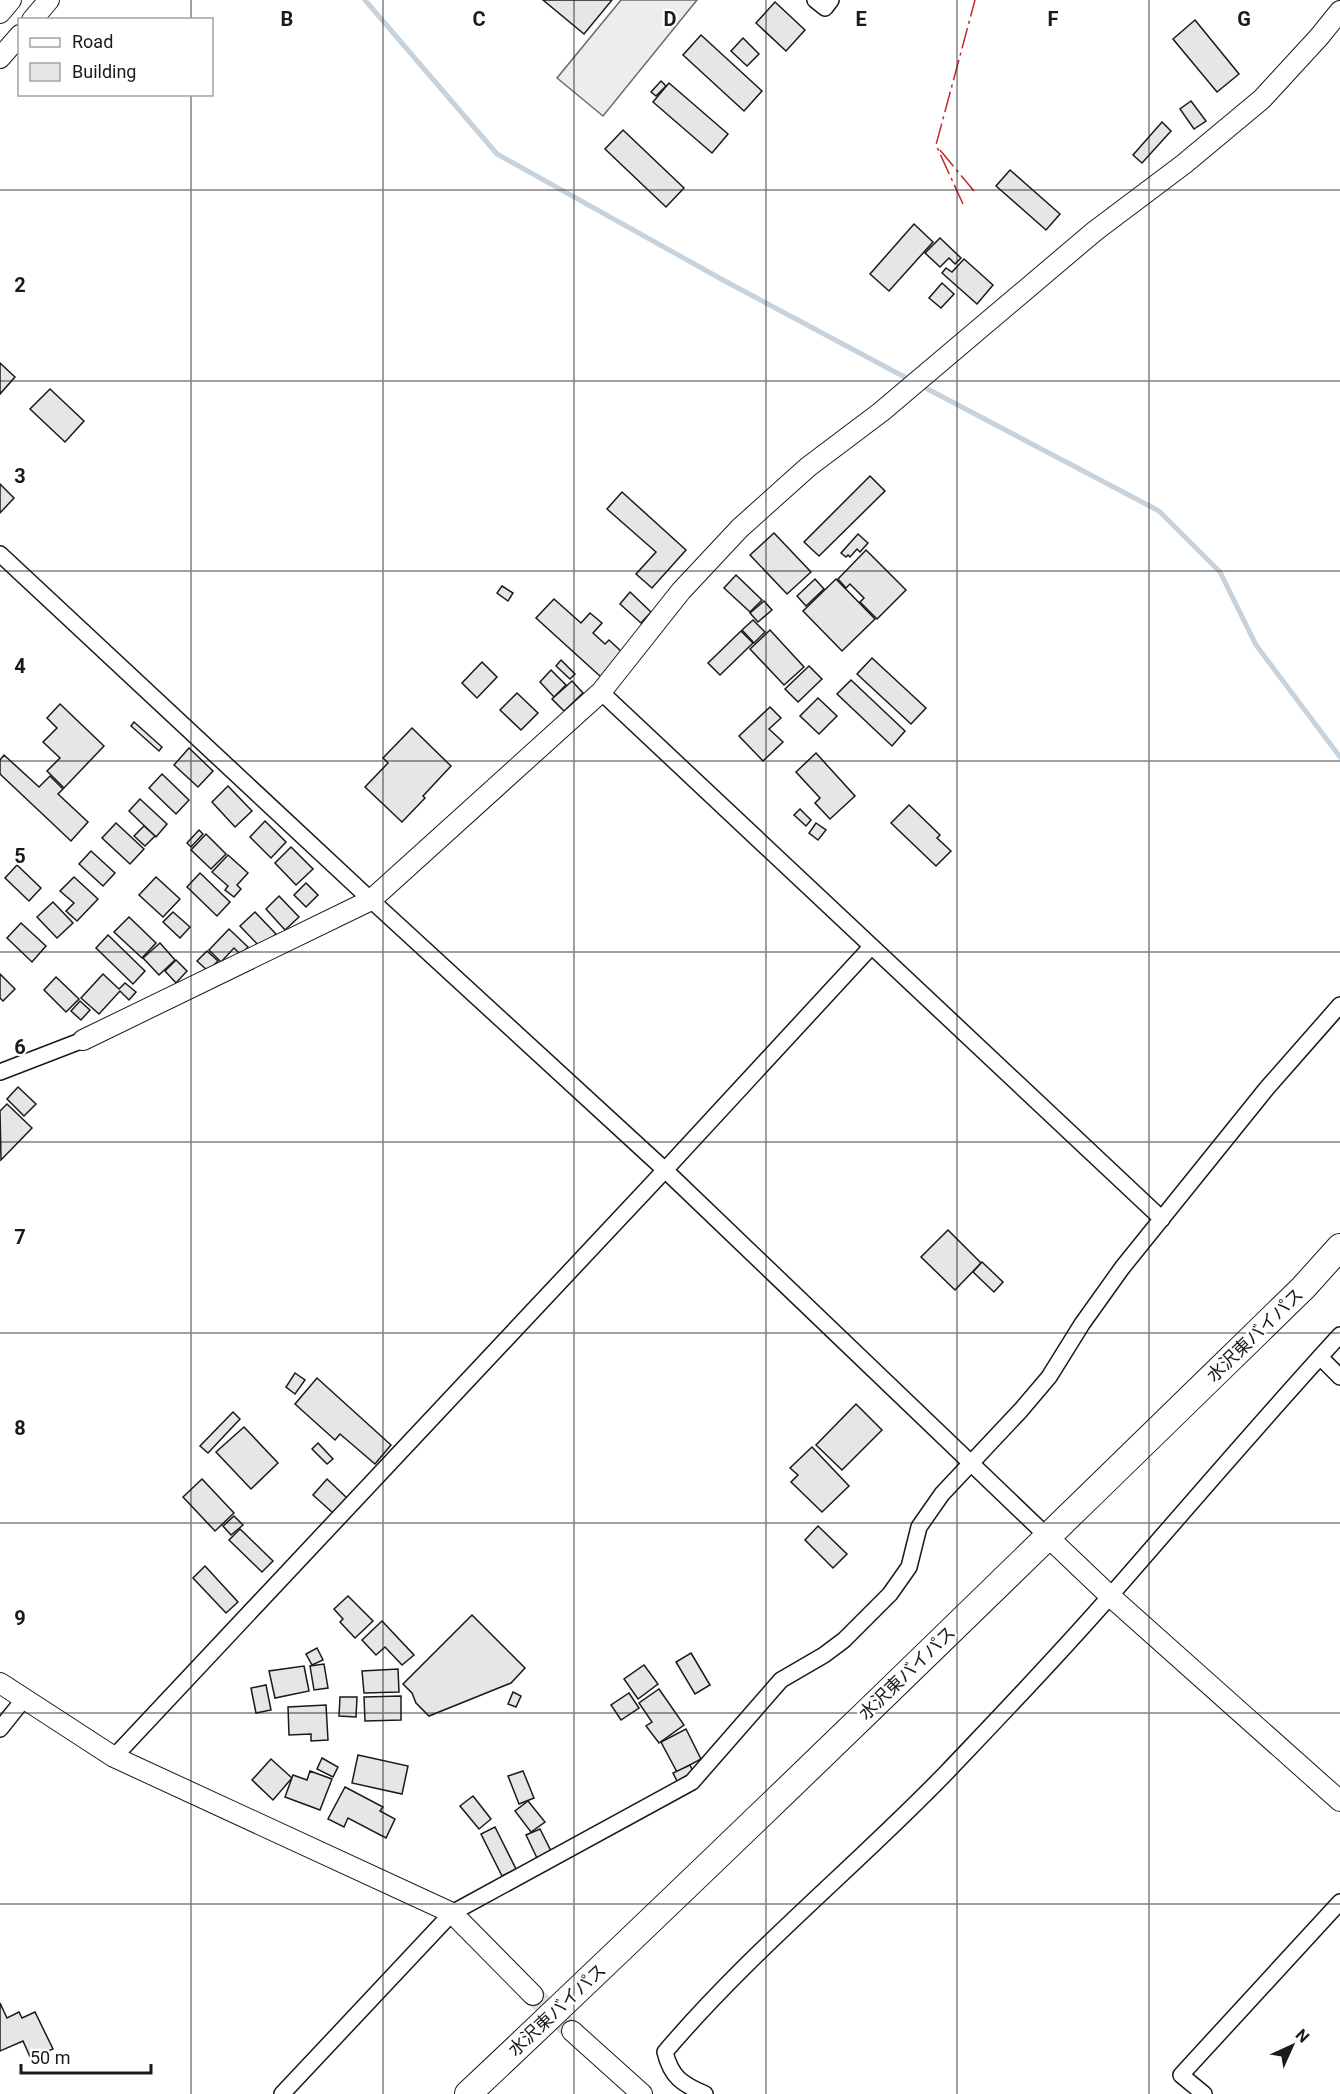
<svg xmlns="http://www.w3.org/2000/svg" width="1340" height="2094" font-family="Roboto,'Noto Sans JP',sans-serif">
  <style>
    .parking { fill: #ededed; stroke: #6a6a6a; stroke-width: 1.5 }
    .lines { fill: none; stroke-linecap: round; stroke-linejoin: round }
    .stream { stroke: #c6d2dc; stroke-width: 5 }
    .building { fill: #e6e6e6; stroke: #1a1a1a; stroke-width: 1.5 }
    .tertiary-tunnel { stroke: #ddd; stroke-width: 20; stroke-dasharray: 20 10; stroke-linecap: butt }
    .minor-casing { stroke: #1a1a1a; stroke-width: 18 }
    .tertiary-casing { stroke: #1a1a1a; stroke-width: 22 }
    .trunk-casing { stroke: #1a1a1a; stroke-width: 28 }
    .minor { stroke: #fff; stroke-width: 15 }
    .tertiary { stroke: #fff; stroke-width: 20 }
    .trunk { stroke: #fff; stroke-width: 26 }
    .power { stroke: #c62828; stroke-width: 1.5; stroke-dasharray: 21 4.5 3 4.5; stroke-linecap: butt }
    .grid { fill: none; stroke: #1a1a1a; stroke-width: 1.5; stroke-opacity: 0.55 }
    .labels { text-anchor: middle; stroke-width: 4.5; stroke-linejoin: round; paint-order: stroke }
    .street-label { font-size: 18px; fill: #1a1a1a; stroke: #fff }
    .grid-label { font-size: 20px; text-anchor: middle; font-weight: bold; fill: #1a1a1a; stroke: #fff; stroke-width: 4.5; stroke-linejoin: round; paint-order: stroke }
  </style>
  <rect width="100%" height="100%" fill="#fff"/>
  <polygon class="parking" points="621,0 697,0 603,116 557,78"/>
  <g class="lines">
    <g class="stream">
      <polyline points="365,0 497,154 723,280 912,381"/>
      <polyline points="920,385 1159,511 1220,572 1256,645 1340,757"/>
    </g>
  </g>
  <g class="building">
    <polygon points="543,0 612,0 584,34"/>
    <polygon points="775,2 805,30 786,51 756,23"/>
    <polygon points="1195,20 1239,74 1217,92 1173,39"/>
    <polygon points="701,35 762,91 744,111 683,55"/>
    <polygon points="743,38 759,54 747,66 731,51"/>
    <polygon points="661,81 666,86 656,96 651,92"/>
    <polygon points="669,83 728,134 712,153 653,102"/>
    <polygon points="1191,101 1206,121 1194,129 1180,109"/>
    <polygon points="1162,122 1171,131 1142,163 1133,155"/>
    <polygon points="623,130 684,188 666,207 605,149"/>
    <polygon points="1010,170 1060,214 1046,230 996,186"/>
    <polygon points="914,224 933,242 889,291 870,274"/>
    <polygon points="940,238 961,258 955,264 949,258 940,267 925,253"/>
    <polygon points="964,259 993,285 977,304 942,273 946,268 952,272"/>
    <polygon points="942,283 954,294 941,308 929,298"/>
    <polygon points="0,363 15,377 0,394"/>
    <polygon points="50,389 84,421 65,442 30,409"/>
    <polygon points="870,476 885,491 819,556 804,542"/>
    <polygon points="0,484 14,498 0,513"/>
    <polygon points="622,492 686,550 652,588 636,574 656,552 607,509"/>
    <polygon points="774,533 811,572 787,594 750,555"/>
    <polygon points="858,534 868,543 860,552 857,549 850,557 848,555 846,557 841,553"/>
    <polygon points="866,550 906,590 877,619 860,602 864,598 850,584 846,588 838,579"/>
    <polygon points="736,575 762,600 750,612 724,588"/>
    <polygon points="815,579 824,589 806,606 797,596"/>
    <polygon points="836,579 875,619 842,651 803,611"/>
    <polygon points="502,586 513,593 508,601 497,593"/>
    <polygon points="630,592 651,612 641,623 620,604"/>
    <polygon points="554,599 581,623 590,613 602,623 593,633 605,644 609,640 623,653 601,677 536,618"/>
    <polygon points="764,601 772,610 758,622 750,613"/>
    <polygon points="753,620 765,632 754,643 742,630"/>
    <polygon points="770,630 804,667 784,685 750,649"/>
    <polygon points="741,631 753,643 720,675 708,663"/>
    <polygon points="872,658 926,708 911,724 857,674"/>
    <polygon points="561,660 575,674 570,679 556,666"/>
    <polygon points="482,662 497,677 477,698 462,683"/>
    <polygon points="809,666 822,679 798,702 785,689"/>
    <polygon points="551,670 566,685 554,697 540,682"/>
    <polygon points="851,680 905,731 892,746 837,694"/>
    <polygon points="572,681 583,693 564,711 552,699"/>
    <polygon points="517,693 538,713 521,730 500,710"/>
    <polygon points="818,698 837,716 819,734 800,716"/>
    <polygon points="60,704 104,746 64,788 47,771 60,758 43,742 57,728 47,718"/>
    <polygon points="770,707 781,718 769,729 783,742 763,761 739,736"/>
    <polygon points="134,722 162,747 159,751 131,726"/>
    <polygon points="412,728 451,766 423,796 425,798 402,822 365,787 388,763 383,758"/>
    <polygon points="189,748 213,771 198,787 174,765"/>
    <polygon points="816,753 855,796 830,819 815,803 820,798 796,772"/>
    <polygon points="4,755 39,787 50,776 63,789 58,794 88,822 71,841 0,774 0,760"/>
    <polygon points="162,774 189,800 176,814 149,788"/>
    <polygon points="228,786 252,811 235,827 212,802"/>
    <polygon points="140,799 167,824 156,837 129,811"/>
    <polygon points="909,805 940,835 937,838 951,851 936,866 891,823"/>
    <polygon points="800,809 811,820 806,826 794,815"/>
    <polygon points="265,821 286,842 271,858 250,837"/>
    <polygon points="116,823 144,849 130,864 102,838"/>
    <polygon points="816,823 826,830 818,840 809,833"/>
    <polygon points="144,826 155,836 145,846 134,836"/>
    <polygon points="199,830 203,834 191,847 187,843"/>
    <polygon points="206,834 226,854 211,869 191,850"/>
    <polygon points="291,847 313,869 296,885 275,863"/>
    <polygon points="91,851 115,873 103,886 79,864"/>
    <polygon points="228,855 248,873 237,885 241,889 234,897 225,890 228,886 212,872"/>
    <polygon points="17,865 41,888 29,901 5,878"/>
    <polygon points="200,873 230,902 217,916 187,887"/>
    <polygon points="74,877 98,899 77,921 66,911 74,903 60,891"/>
    <polygon points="156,877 180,899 163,917 139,895"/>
    <polygon points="306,883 318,895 306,907 294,895"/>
    <polygon points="279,896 299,917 285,930 266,909"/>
    <polygon points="53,902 73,923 57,938 37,917"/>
    <polygon points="173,912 190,927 180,938 163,922"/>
    <polygon points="255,912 276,934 261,948 240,926"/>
    <polygon points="129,917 156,943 142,958 114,932"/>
    <polygon points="21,923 46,946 32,962 7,938"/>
    <polygon points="229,929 248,947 241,955 234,948 221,962 209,950"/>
    <polygon points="108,935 145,971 133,984 96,948"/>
    <polygon points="160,943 175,960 159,975 143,958"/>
    <polygon points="207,951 218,961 208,971 197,961"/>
    <polygon points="176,960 187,971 176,983 165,971"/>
    <polygon points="0,974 15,989 3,1001 0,998"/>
    <polygon points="103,974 119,989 125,983 136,992 129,1000 120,991 99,1014 81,998"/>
    <polygon points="56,977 79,999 66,1012 44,990"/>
    <polygon points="80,1001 90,1010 81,1020 71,1011"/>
    <polygon points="18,1087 36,1104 24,1116 7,1099"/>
    <polygon points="7,1104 32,1128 1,1160 0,1111"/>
    <polygon points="948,1230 981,1263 955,1290 921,1257"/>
    <polygon points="982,1262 1003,1282 994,1292 973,1272"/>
    <polygon points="295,1373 305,1380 295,1394 286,1387"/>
    <polygon points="317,1378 391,1445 375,1464 340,1434 335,1440 295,1404"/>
    <polygon points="856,1404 882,1430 842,1470 816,1445"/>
    <polygon points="233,1412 240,1419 208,1453 200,1446"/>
    <polygon points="244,1427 278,1463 251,1489 216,1452"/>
    <polygon points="318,1443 333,1459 327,1464 312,1449"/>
    <polygon points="812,1447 849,1486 822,1512 791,1482 798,1475 790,1468"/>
    <polygon points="202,1479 234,1513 215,1531 183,1497"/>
    <polygon points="327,1479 347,1498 333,1513 313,1495"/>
    <polygon points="234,1516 243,1525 231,1535 223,1526"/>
    <polygon points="818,1526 847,1554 833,1568 805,1540"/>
    <polygon points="240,1529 273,1561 262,1572 229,1540"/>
    <polygon points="205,1566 238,1602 226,1613 193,1578"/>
    <polygon points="348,1596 373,1621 355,1638 340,1622 343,1619 334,1609"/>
    <polygon points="472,1615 525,1668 511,1683 429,1716 416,1703 412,1693 403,1684"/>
    <polygon points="382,1621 414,1655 402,1665 385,1647 376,1655 362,1640"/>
    <polygon points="317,1648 323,1660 312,1665 306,1654"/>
    <polygon points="691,1653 710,1685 695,1694 676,1662"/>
    <polygon points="324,1664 328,1688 314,1690 310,1666"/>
    <polygon points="644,1665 658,1684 638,1699 624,1679"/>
    <polygon points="304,1666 309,1691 275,1698 269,1671"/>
    <polygon points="398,1669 399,1692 364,1693 362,1671"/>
    <polygon points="266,1685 271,1710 256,1713 251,1688"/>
    <polygon points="659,1689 684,1725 659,1743 646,1726 652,1722 639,1703"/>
    <polygon points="513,1692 521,1696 516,1707 508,1704"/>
    <polygon points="629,1693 639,1708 621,1720 611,1705"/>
    <polygon points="401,1696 401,1720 365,1721 364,1697"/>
    <polygon points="340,1697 357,1697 356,1717 339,1716"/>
    <polygon points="326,1705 328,1740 311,1741 311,1734 289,1735 288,1707"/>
    <polygon points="686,1729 701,1759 677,1772 661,1742"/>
    <polygon points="358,1755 408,1766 402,1794 352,1783"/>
    <polygon points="322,1758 338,1767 333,1777 317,1769"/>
    <polygon points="271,1759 292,1778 273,1800 252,1780"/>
    <polygon points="690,1765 696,1778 679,1785 673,1773"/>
    <polygon points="310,1771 332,1779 320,1810 285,1797 293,1775 307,1780"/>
    <polygon points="523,1771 534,1798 519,1804 508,1776"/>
    <polygon points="345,1787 383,1807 380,1811 395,1819 386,1838 348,1818 344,1827 328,1819"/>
    <polygon points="473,1796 491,1819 479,1829 460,1806"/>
    <polygon points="528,1801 545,1822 531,1832 515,1811"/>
    <polygon points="495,1827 516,1869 502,1876 481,1834"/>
    <polygon points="540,1829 551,1851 537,1858 526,1835"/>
    <polygon points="0,2003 7,2018 19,2012 22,2018 35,2012 53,2049 31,2059 23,2041 0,2051"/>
  </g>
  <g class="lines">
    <polyline class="tertiary-tunnel" points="533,1995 572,2031"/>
    <g class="minor-casing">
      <g id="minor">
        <polyline points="815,0 825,8 831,0"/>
        <polyline points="0,554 371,900 665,1170 1048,1537"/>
        <polyline points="601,692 1162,1219"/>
        <polyline points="0,1072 83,1040"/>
        <polyline points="1320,1357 1340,1377"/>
        <polyline points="0,1729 24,1699"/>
        <polyline points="114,1757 665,1170 871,947"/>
        <polyline points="282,2094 452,1913 692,1782 781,1680 824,1655 844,1640 890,1594 909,1567 919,1527 942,1494 1021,1410 1049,1377 1082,1324 1122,1268 1267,1088 1340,1005"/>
        <path d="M705,2094C682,2084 671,2077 665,2052C751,1951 854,1868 946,1773C1002,1714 1058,1656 1111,1595C1187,1508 1262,1420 1340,1335"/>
        <polyline points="1204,2094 1181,2075 1340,1902"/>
      </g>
    </g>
    <g class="tertiary-casing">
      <g id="tertiary">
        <polyline points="0,13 11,0"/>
        <polyline points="32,20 49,0"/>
        <polyline points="0,58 20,35"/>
        <polyline points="83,1040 371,900 601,692 681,591 740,528 808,467 881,412 1095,231 1184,164 1262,99 1319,37 1340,11"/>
        <polyline points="1048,1537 1110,1596 1340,1801"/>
        <polyline points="0,1683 114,1757 452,1913 533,1995"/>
        <polyline points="572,2031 642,2094"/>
      </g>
    </g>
    <g class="trunk-casing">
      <path id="trunk" d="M468,2094C749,1829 1026,1558 1303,1288L1340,1247"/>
    </g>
    <use href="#minor" class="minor"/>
    <use href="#tertiary" class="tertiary"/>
    <use href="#trunk" class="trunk"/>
    <g class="power">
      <polyline points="940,150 974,191"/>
      <polyline points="963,204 936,145 975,0"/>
    </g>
  </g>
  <path class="grid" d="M191,0V20M383,0V2094M574,0V2094M766,0V2094M957,0V2094M1149,0V2094M191,94V2094M0,190H1340M0,381H1340M0,571H1340M0,761H1340M0,952H1340M0,1142H1340M0,1333H1340M0,1523H1340M0,1713H1340M0,1904H1340"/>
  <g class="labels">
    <g class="street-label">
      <text transform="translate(1255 1335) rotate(-44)" y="6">水沢東バイパス</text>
      <text transform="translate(907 1673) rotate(-44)" y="6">水沢東バイパス</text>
      <text transform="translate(557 2010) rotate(-43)" y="6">水沢東バイパス</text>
    </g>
  </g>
  <g class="grid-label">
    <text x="287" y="26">B</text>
    <text x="479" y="26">C</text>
    <text x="670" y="26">D</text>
    <text x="861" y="26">E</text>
    <text x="1053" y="26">F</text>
    <text x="1244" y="26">G</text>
    <text x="20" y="292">2</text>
    <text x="20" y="483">3</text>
    <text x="20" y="673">4</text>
    <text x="20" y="863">5</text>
    <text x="20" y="1054">6</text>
    <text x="20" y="1244">7</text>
    <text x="20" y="1435">8</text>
    <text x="20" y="1625">9</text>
  </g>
  <rect x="18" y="18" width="195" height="78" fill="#ffffff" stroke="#a3a3a3" stroke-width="1.5"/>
  <rect x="30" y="38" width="30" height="9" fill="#ffffff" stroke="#a3a3a3" stroke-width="1.5"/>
  <text x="72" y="48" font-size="18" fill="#1a1a1a">Road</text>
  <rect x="30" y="63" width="30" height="18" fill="#e6e6e6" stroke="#a3a3a3" stroke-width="1.5"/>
  <text x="72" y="78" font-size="18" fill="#1a1a1a">Building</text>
  <g transform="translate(1292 2046) rotate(45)" stroke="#ffffff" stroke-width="4.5" paint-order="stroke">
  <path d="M0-4.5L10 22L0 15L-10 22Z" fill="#1a1a1a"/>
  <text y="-9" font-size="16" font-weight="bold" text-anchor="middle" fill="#1a1a1a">N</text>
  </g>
  <path d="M21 2064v9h130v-9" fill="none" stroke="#1a1a1a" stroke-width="3"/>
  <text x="30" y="2064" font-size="18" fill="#1a1a1a" stroke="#ffffff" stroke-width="4.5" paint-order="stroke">50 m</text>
</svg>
